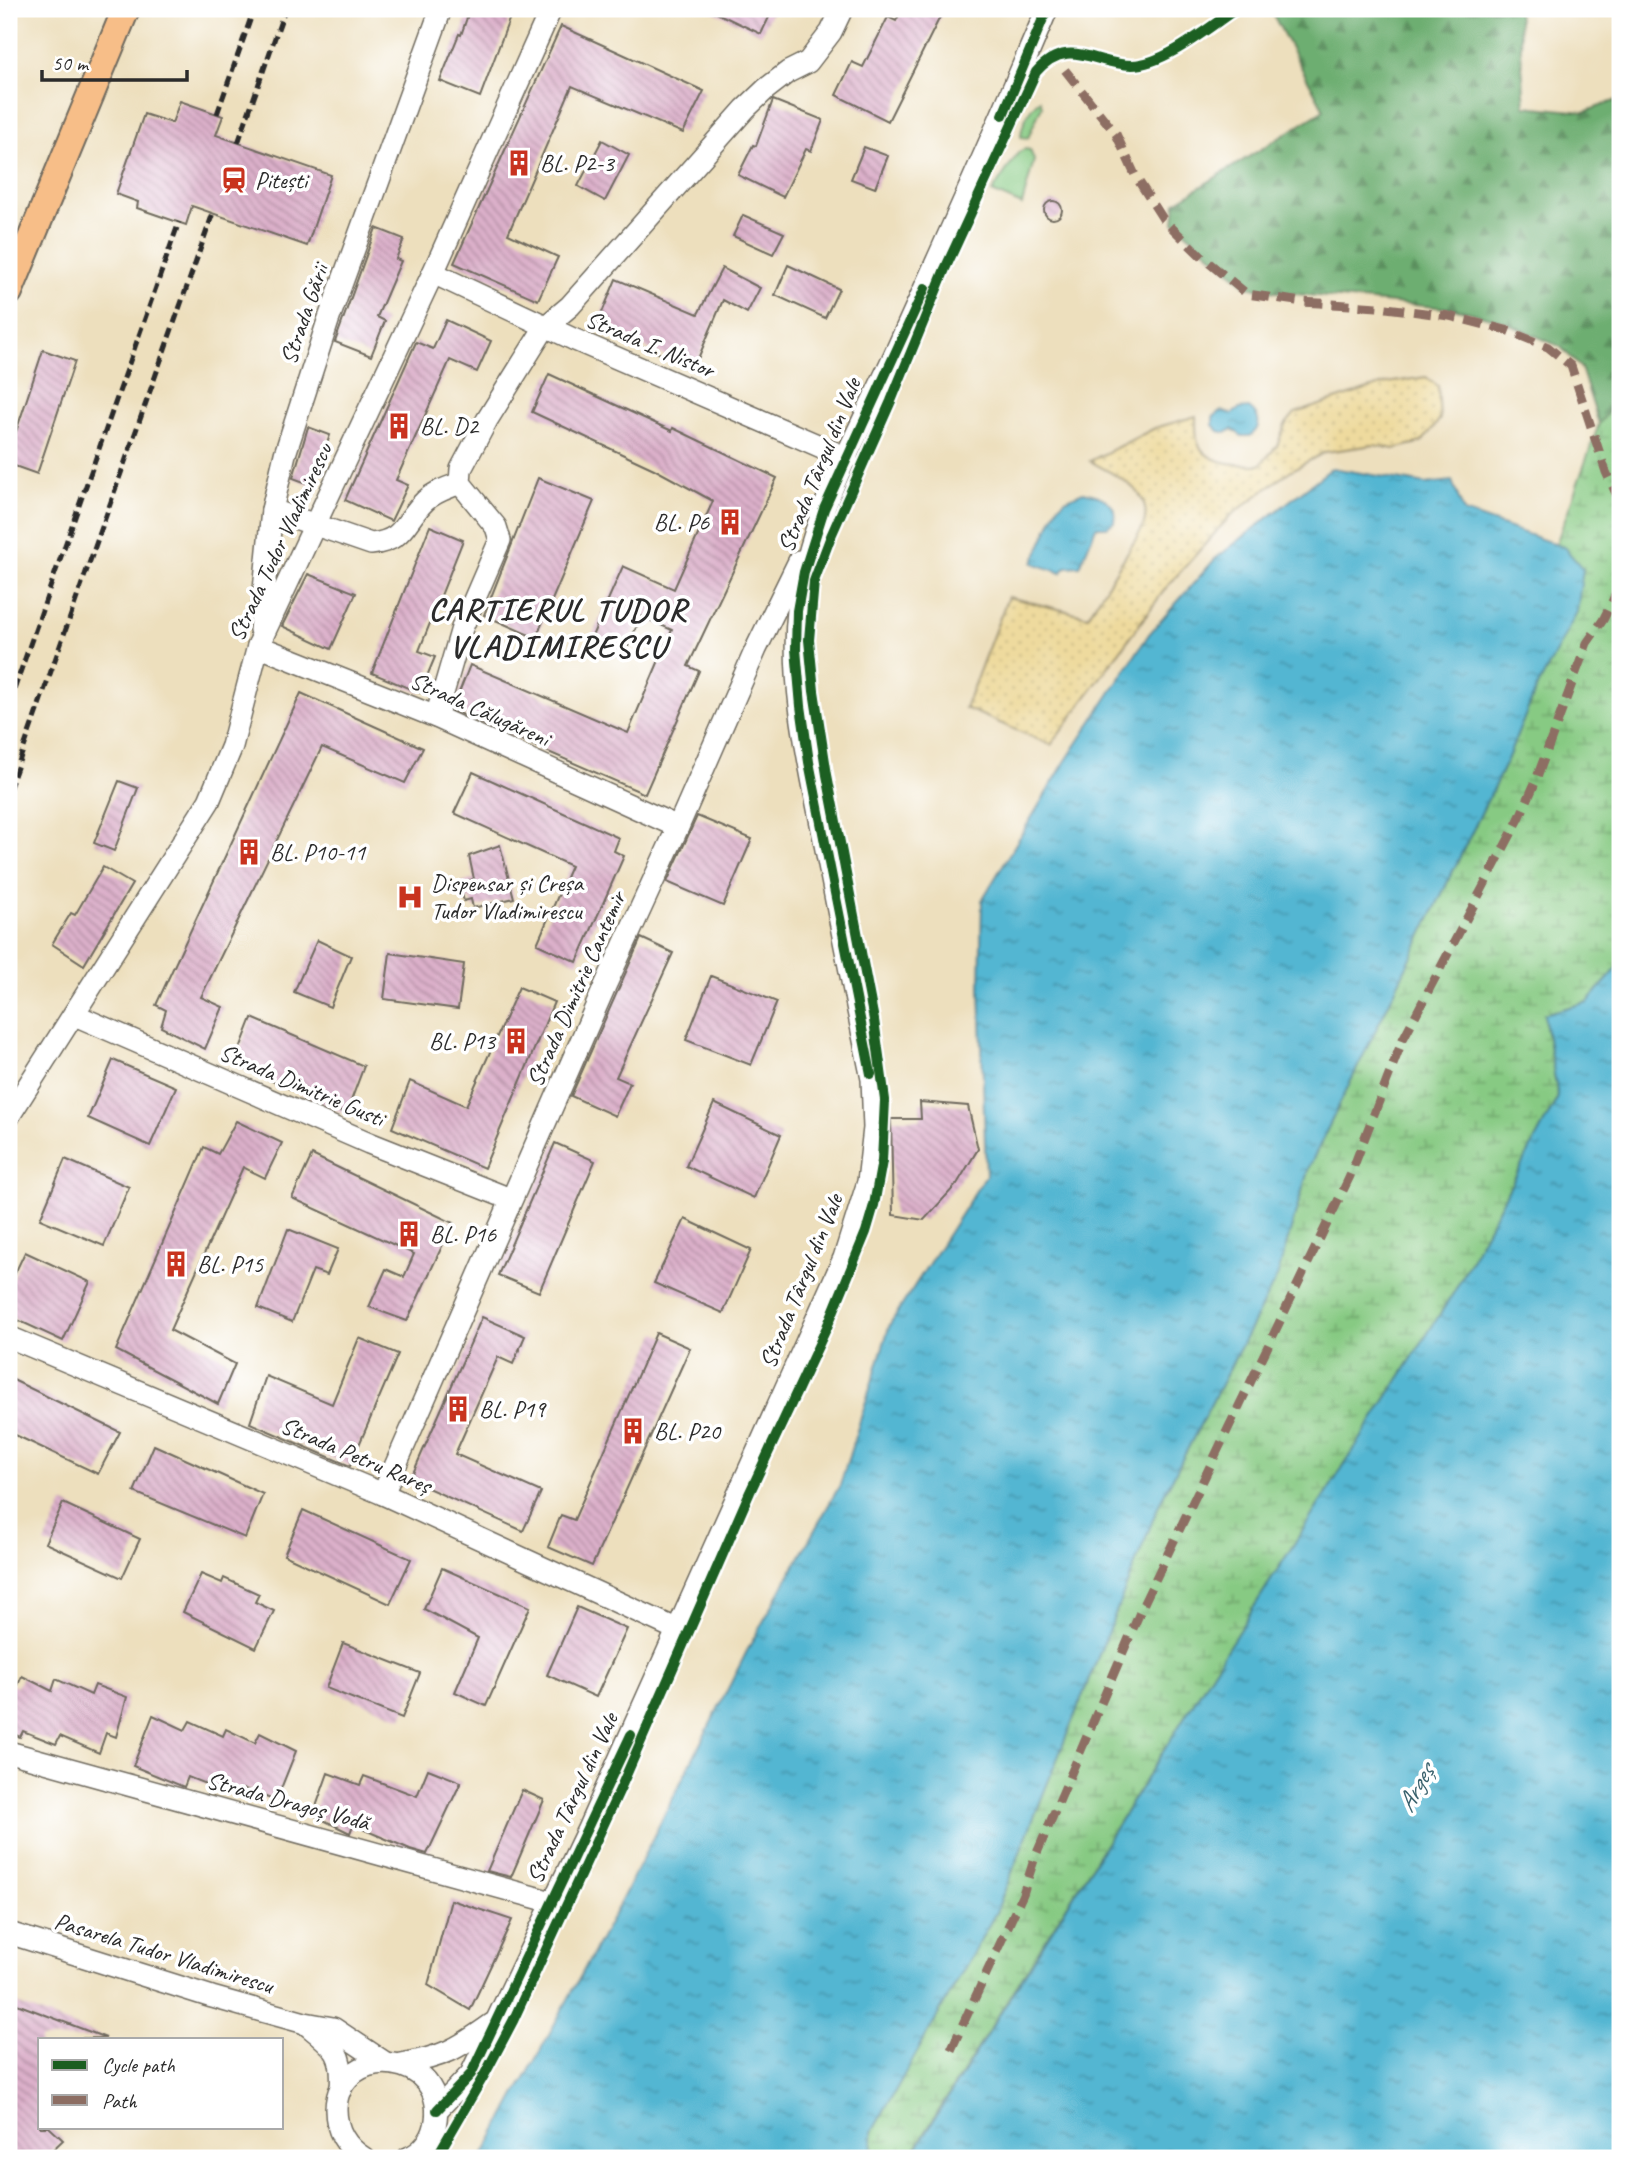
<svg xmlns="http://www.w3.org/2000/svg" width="1629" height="2167" font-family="Caveat,sans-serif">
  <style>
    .grass { fill: #87ca83; stroke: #597a57; stroke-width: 2 }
    .forest { fill: url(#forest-firs); stroke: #4c6c4e; stroke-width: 2 }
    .wetland { fill: url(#wetland-marsh); stroke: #597a57; stroke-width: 2 }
    .sand { fill: url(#sand-dots); stroke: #8c8264; stroke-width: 2 }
    .water { fill: url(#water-ripples); stroke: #3f707e; stroke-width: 2 }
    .building { fill: url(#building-back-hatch) }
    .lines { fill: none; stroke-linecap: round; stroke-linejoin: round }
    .minor-casing { stroke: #6f6a5e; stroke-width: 24 }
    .major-casing { stroke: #6f6a5e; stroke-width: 30 }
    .minor { stroke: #fff; stroke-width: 21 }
    .major { stroke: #f7be88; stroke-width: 26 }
    .rail { stroke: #2b2b2b; stroke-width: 5; stroke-dasharray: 10 5; stroke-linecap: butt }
    .quiet { stroke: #8d6e63; stroke-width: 9; stroke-dasharray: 18 9; stroke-linecap: butt }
    .cycleway-casing { stroke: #fff; stroke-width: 15 }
    .cycleway { stroke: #1b5e20; stroke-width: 10 }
    .labels { text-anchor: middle; stroke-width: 7; stroke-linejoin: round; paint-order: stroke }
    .poi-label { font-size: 24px; fill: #2b2b2b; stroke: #fff; text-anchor: start }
    .street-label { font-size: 24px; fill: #2b2b2b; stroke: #fff }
    .water-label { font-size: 26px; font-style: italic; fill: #3b636e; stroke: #fff }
    .district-label { font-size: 32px; font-weight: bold; letter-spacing: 2px; fill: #2b2b2b; stroke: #fff }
  </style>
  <defs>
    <pattern id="forest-firs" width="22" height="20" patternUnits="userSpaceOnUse" patternTransform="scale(1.75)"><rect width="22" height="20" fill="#6dae71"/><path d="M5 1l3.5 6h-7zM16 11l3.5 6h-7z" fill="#5a8e5d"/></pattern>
    <pattern id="wetland-marsh" width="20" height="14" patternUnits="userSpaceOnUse" patternTransform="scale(1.75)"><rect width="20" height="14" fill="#87ca83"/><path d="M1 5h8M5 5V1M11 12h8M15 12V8" fill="none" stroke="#6fa46b"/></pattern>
    <pattern id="sand-dots" width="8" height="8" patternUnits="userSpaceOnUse" patternTransform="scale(1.75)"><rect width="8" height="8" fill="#eeda9e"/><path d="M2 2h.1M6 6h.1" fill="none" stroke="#cb8" stroke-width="1.8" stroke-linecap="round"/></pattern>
    <pattern id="water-ripples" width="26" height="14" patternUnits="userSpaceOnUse" patternTransform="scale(1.75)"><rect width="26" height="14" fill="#53b6d2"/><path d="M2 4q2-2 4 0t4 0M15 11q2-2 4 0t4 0" fill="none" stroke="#4594ab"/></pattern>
    <pattern id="building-back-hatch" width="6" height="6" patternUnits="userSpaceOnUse" patternTransform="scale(1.75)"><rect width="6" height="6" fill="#dcb0ca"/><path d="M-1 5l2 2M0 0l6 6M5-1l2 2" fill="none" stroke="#b38fa4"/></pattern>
  </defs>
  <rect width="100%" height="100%" fill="#fff"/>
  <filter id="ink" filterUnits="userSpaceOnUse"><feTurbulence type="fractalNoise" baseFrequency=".0143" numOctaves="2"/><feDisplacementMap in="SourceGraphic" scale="14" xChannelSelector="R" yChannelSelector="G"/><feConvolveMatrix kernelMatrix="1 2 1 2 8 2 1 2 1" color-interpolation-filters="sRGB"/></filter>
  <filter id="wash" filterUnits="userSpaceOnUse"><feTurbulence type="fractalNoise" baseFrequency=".00686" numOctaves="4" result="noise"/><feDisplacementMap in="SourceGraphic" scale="28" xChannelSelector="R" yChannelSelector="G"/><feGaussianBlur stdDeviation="1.57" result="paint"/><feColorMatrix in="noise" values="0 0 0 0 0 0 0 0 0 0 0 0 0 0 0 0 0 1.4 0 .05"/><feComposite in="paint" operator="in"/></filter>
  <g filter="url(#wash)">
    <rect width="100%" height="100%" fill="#eddfbd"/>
    <g class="grass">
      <path d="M1040,100L1042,106L1028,138L1021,137C1021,125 1030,106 1040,100Z"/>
      <polygon points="1024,149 1030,150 1034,160 1022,205 992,192 1018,153"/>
    </g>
    <polygon class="forest" points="1270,9 1518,9 1525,106 1584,112 1620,99 1620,397 1599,424 1581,368 1561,347 1502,321 1457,309 1275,292 1247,286 1174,222 1176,202 1324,110"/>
    <polygon class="wetland" points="1620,397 1620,965 1588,1002 1544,1014 1558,1097 1454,1292 1212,1673 913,2152 905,2158 873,2158 872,2132 996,1912 1160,1502 1277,1277 1309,1167 1507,760 1583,569 1556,544 1599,424"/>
    <path class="sand" d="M1426,377L1438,386L1440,419L1422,442L1394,449L1374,445L1325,452L1290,471L1230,516L1166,588L1051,745L965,708L1008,597L1088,616L1142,529C1158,491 1117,477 1090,461L1155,428L1196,416C1196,424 1196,432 1197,439C1202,465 1240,465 1260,465L1277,446L1285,425L1295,413L1387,383Z"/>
    <g class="water">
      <path d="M1249,408C1261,417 1262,427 1250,436H1242L1232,429L1226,433L1219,431L1213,425V417L1221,411L1232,414L1239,409Z"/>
      <polygon points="1332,468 1426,484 1452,481 1464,512 1564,547 1583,569 1577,612 1534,694 1507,760 1309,1167 1277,1277 1160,1502 996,1912 872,2132 873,2158 482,2158 618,1907 750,1645 840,1485 890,1324 986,1175 980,987 982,900 1065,762 1149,634 1215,559"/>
      <path d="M1083,492C1100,495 1119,502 1114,522L1107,527H1096L1080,566L1066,567L1061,573L1033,563L1058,506L1065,500Z"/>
      <polygon points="1620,965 1620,2158 905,2158 914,2152 1212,1673 1454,1292 1558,1097 1544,1014 1588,1002"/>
    </g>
    <g id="blocks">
      <g class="building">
        <polygon points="470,9 513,9 480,97 440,81 459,34 461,35"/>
        <polygon points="708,9 773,9 761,34"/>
        <polygon points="902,9 944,9 888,121 836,95 852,62 863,67 888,17 896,21"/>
        <polygon points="561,26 704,91 683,133 572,86 508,234 558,257 538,300 454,263"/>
        <polygon points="773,100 823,120 811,151 806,149 783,197 738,175 753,145 756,146"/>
        <polygon points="180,101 223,116 216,135 331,175 307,246 192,206 186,225 137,208 138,202 116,194 144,114 172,123"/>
        <polygon points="602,140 629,155 605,201 578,186"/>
        <polygon points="864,147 888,156 875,188 851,179"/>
        <circle cx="1053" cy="210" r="9"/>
        <polygon points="743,215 784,233 773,254 733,236"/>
        <polygon points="376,228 404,239 396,259 401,261 377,317 385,321 371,356 335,342"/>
        <polygon points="788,265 839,289 825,318 775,295"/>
        <polygon points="722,268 760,288 747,313 723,300 694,368 596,327 616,279 698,314"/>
        <polygon points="446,320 491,341 477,372 450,360 396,480 408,485 391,521 345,500 416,342 433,349"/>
        <polygon points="43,350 75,361 37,474 9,464 9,453"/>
        <polygon points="549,374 672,431 673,428 777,478 688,666 699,671 645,794 452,710 470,665 628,733 672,630 641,616 623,658 589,643 623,566 674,589 713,501 654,469 532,412"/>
        <polygon points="308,427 330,435 312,485 293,478"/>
        <polygon points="538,478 594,501 536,638 484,615"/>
        <polygon points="430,526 463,540 419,651 435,657 420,693 372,673"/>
        <polygon points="308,574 356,593 331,649 282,626"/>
        <polygon points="301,693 423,748 405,783 322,747 201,997 223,1007 205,1049 161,1027 166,1010 156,1005"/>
        <polygon points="473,772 619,838 614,851 624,856 577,962 537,944 571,866 454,813"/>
        <polygon points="119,781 138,788 114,851 94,843"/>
        <polygon points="697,816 752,839 723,906 667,882"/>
        <polygon points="500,845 514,898 473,908 471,899 464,901 459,884 474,879 469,856"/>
        <polygon points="103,867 132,884 84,965 52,944 71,913 75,915"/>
        <polygon points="641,938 673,953 616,1077 630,1083 615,1116 571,1096"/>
        <polygon points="317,940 351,956 330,1007 294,992"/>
        <polygon points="390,953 464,964 458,1009 384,999"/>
        <polygon points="711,976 777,1002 751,1065 686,1040"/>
        <polygon points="519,987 554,1002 484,1168 392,1128 410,1081 466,1106"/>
        <polygon points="252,1018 364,1066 346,1114 234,1064"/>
        <polygon points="113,1060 176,1087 150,1146 88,1118"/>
        <polygon points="920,1102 968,1106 978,1149 957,1184 924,1220 893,1215 891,1119 921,1119"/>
        <polygon points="714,1103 781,1135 754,1198 686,1166"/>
        <polygon points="236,1121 282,1143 265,1178 243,1167 170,1330 235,1364 218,1404 116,1350 204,1147 218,1154"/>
        <polygon points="555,1143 595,1161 539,1292 498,1275"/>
        <polygon points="312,1155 453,1223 407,1321 369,1307 386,1269 404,1277 414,1254 292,1198"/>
        <polygon points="65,1159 129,1187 104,1246 40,1219"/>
        <polygon points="685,1219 751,1250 723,1313 654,1283"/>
        <polygon points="288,1229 338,1249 327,1275 313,1270 292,1322 258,1308"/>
        <polygon points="25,1252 90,1282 63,1341 9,1316 9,1286"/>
        <polygon points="482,1317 525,1336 513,1364 498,1357 455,1454 541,1492 523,1531 410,1480"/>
        <polygon points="656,1333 690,1348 592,1566 548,1547 561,1515 574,1520"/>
        <polygon points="359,1338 398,1354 350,1466 250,1423 266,1376 332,1404"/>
        <polygon points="9,1378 120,1432 98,1474 9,1432"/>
        <polygon points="154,1445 263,1494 245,1538 134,1492"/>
        <polygon points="63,1503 140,1539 122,1578 45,1543"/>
        <polygon points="303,1510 411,1559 390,1604 284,1555"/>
        <polygon points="442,1568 530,1607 486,1706 455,1692 478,1638 424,1609"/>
        <polygon points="201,1574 222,1583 224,1578 259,1594 255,1602 274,1611 256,1648 183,1612"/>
        <polygon points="577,1607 627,1629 596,1697 547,1675"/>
        <polygon points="343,1643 420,1673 402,1718 326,1688"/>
        <polygon points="22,1676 52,1691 56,1679 91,1695 95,1685 127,1697 116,1737 106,1733 99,1753 60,1736 56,1744 23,1731 20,1737 9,1732 9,1683 17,1687"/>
        <polygon points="153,1715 185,1730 190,1721 223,1736 226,1729 255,1743 260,1733 296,1751 276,1801 245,1789 241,1798 188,1777 184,1787 133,1766"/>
        <polygon points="428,1769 461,1782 427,1854 410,1849 353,1825 350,1833 313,1815 328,1773 360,1785 364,1776 417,1796"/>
        <polygon points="522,1790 544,1800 511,1877 487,1871"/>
        <polygon points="451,1900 512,1920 470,2010 428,1985"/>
        <polygon points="9,2001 106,2038 40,2039 40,2127 49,2127 63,2140 44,2158 9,2158"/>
      </g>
    </g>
  </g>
  <g filter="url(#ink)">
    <use href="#blocks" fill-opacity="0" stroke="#6f6a5e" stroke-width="2"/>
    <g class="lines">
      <g class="minor-casing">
        <g id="minor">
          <polyline points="433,273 573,339 847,458"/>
          <path d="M272,510L371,544C405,541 404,521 425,501C435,491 448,488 460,483"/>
          <polyline points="260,630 272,510 285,454 328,321 441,9"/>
          <polyline points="258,646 436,717 678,827"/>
          <polyline points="436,717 462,628 500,540 496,527 460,483 461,469 487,420 545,327 570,306 745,109 766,89 788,72 808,62 831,32 842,9"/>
          <polyline points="75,1015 369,1143 510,1199"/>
          <polyline points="9,1116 209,801 232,746 258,646 433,273 551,9"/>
          <polyline points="9,1337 383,1494 678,1630"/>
          <polyline points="383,1494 605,986 678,827 756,649 799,561"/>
          <polyline points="9,1752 552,1902"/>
          <polyline points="9,1933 212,1997 305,2023 333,2028 384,2062"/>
          <path d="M306,2024C334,2047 344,2052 341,2089"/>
          <path d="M401,2064C444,2057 457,2049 492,2024"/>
          <path d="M437,2110L471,2074L588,1829L844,1258L868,1182L874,1128L872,1079C855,998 839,916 823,834C809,762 790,684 798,610C807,522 857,436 894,356C946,241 998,126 1047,9"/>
          <path d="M364,2158C346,2147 336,2131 336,2109C338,2041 451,2051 435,2126C432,2140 421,2153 408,2158"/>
        </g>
      </g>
      <g class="major-casing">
        <polyline id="major" points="9,292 126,9"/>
      </g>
      <use href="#minor" class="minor"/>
      <use href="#major" class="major"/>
      <g class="rail">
        <polyline points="217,114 254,9"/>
        <polyline points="238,143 285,9"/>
        <polyline points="9,704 179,222"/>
        <polyline points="9,790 213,213"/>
      </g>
      <g class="quiet">
        <polyline points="1065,70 1116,134 1136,177 1163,219 1203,258 1247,294 1303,302 1379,307 1449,316 1506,330 1548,347 1571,366 1606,472 1620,502"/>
        <polyline points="951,2050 1023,1894 1034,1860 1144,1603 1350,1176 1403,1039 1519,819 1535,783 1587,643 1603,620 1620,586"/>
      </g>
      <g class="cycleway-casing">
        <g id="cycleway">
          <polyline points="1003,115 1047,9"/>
          <polyline points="871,1074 809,762 801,706 796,649 797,611 804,572 824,509 925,288"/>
          <polyline points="437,2110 471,2074 631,1735"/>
          <path d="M436,2158L486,2072L513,2021L621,1787L750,1492L827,1327L866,1232L874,1205L882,1161L885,1100L874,1020L827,775L814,691L809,640L814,581L831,536L891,401L945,269L1036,72C1068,35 1094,65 1132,65C1164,65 1209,27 1236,9"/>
        </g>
      </g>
      <use href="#cycleway" class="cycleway"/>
    </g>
  </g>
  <defs>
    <g id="building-bare" transform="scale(2.1)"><path d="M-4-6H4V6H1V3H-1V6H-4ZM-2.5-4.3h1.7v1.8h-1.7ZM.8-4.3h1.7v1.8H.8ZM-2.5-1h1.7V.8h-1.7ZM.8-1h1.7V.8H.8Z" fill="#c8321e" stroke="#fff" stroke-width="2.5" paint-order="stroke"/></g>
    <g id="station-bare" transform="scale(2.1)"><path d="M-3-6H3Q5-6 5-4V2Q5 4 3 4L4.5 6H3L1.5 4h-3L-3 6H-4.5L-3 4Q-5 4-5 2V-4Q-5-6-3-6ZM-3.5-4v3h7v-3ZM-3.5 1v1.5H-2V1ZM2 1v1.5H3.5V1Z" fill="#c8321e" stroke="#fff" stroke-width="2.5" paint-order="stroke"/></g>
    <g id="hospital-bare" transform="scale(2.1)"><path d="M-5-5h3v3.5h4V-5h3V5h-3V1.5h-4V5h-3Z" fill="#c8321e" stroke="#fff" stroke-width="2.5" paint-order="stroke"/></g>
  </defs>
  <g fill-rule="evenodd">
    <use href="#building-bare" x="519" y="163"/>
    <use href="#station-bare" x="234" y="180"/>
    <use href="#building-bare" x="399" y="426"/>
    <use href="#building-bare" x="730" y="522"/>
    <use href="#building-bare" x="249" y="852"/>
    <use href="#hospital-bare" x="410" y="897"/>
    <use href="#building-bare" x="516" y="1041"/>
    <use href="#building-bare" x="409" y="1234"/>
    <use href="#building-bare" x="176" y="1264"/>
    <use href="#building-bare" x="458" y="1409"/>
    <use href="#building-bare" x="633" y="1431"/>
  </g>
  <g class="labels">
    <g class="poi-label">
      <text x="540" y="171">BL. P2-3</text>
      <text x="255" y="188">Pitești</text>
      <text x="420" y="434">BL. D2</text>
      <text x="709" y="530" text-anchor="end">BL. P6</text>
      <text x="270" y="860">BL. P10-11</text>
      <text x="431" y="891">Dispensar și Creșa<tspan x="431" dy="28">Tudor Vladimirescu</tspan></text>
      <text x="495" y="1049" text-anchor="end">BL. P13</text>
      <text x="430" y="1242">BL. P16</text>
      <text x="197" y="1272">BL. P15</text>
      <text x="479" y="1417">BL. P19</text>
      <text x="654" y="1439">BL. P20</text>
    </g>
    <g class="street-label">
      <text transform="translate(304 314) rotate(-71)" y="8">Strada Gării</text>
      <text transform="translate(650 344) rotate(23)" y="8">Strada I. Nistor</text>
      <text transform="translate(819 465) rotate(-68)" y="8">Strada Târgul din Vale</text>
      <text transform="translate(280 542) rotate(-65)" y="8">Strada Tudor Vladimirescu</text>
      <text transform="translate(480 709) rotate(24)" y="8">Strada Călugăreni</text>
      <text transform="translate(576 989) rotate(-66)" y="8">Strada Dimitrie Cantemir</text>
      <text transform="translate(302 1085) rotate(23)" y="8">Strada Dimitrie Gusti</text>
      <text transform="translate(801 1281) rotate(-68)" y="8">Strada Târgul din Vale</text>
      <text transform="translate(356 1455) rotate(23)" y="8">Strada Petru Rareș</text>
      <text transform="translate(572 1798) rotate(-65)" y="8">Strada Târgul din Vale</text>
      <text transform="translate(288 1801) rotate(15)" y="8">Strada Dragoș Vodă</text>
      <text transform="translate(164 1953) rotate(17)" y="8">Pasarela Tudor Vladimirescu</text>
    </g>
    <g class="water-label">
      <text transform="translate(1415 1788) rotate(-61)" y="9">Argeș</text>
    </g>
    <g class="district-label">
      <text x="558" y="620">CARTIERUL TUDOR<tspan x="558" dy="37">VLADIMIRESCU</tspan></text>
    </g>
  </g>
  <rect width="1629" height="2167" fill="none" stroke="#fff" stroke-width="35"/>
  <rect x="38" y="2038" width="245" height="91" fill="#ffffff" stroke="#aaaaaa" stroke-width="2"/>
  <rect x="52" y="2060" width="35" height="10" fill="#1b5e20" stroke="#aaaaaa" stroke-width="2"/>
  <text x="102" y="2072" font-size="21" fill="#2b2b2b">Cycle path</text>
  <rect x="52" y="2095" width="35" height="10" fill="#8d6e63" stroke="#aaaaaa" stroke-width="2"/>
  <text x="102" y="2108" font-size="21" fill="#2b2b2b">Path</text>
  <path d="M42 70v10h145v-10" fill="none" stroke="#2b2b2b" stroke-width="3.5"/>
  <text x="52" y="70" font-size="21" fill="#2b2b2b" stroke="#ffffff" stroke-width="5" paint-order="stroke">50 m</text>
</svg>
